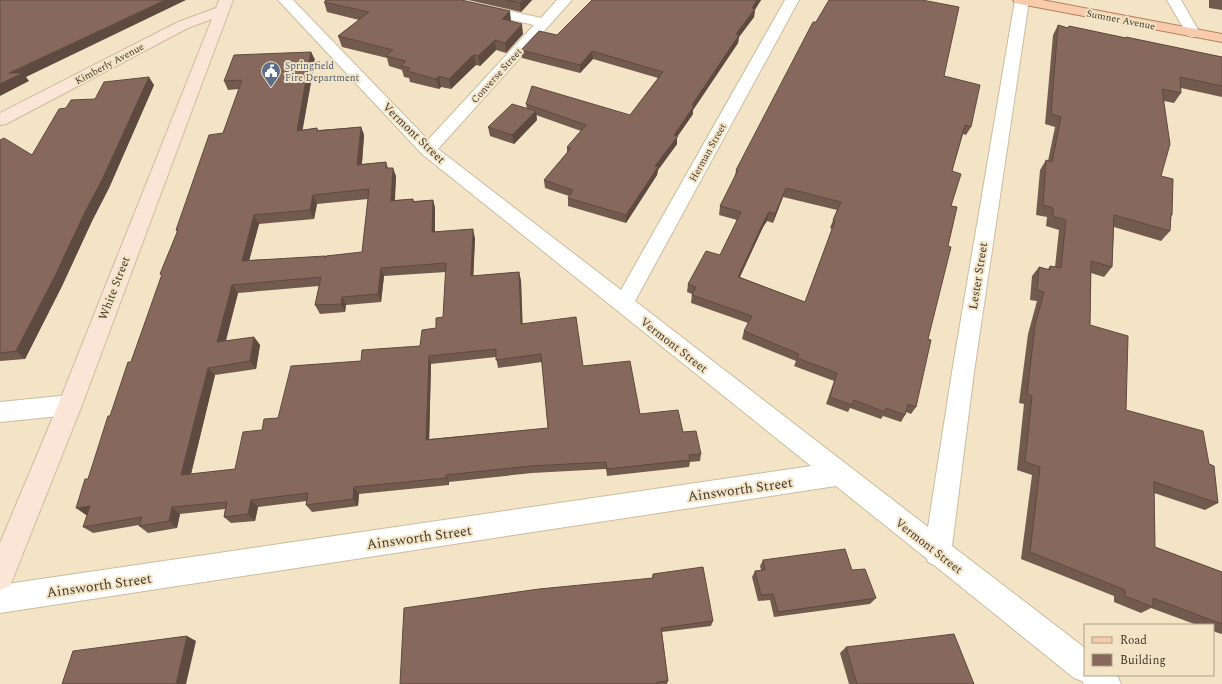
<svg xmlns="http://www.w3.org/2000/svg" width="1222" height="684" font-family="Spectral,serif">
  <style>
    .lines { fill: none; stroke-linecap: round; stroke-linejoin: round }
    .street-casing { stroke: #ccbc9f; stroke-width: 2 }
    .secondary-casing { stroke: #ccbc9f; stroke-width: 2 }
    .primary-casing { stroke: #b4825d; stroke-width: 2 }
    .street { fill: #fff; fill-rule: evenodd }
    .secondary { fill: #fbe5d6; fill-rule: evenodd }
    .primary { fill: #f8cbad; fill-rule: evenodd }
    .wall { fill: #735a4f; fill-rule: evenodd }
    .shaded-wall { fill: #5e4a40 }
    .building { fill: #86695c; stroke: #5e4a40; fill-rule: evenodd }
    .labels { text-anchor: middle; stroke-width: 4; stroke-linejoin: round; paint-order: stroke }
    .far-street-label { font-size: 10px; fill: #40392e; stroke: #f3e4c6 }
    .far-service-label { font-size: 10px; fill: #4e5e75; stroke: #f3e4c6; text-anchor: start }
    .street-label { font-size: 12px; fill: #40392e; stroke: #f3e4c6 }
    .near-street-label { font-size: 14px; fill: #40392e; stroke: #f3e4c6 }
  </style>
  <rect width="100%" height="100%" fill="#f3e4c6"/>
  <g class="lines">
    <g class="street-casing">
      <g id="street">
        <polygon points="278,0 293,0 428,140 534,25 438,3 436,0 461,0 541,18 557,0 572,0 438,149 621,290 785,0 799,0 635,301 928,527 952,372 1015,0 1029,0 974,372 952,546 1085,648 1085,675 1117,675 1121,684 1084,684 1082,681 1074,678 934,565 928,562 927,559 836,486 0,613 0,585 811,466 422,154"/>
        <polygon points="1167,0 1181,0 1200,33 1198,36 1193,37 1188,36"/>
        <polygon points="70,395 78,398 82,405 78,412 70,415 0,422 0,402"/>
      </g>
    </g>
    <g class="secondary-casing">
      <polygon id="secondary" points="219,0 233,0 82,405 10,586 0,590 0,543 58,405 212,19 188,28 6,124 0,125 0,113 178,22 216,8"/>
    </g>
    <g class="primary-casing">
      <polygon id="primary" points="1013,0 1042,0 1222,34 1222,42 1020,4 1015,3"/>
    </g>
    <use href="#street" class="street"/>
    <use href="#secondary" class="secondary"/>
    <use href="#primary" class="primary"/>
  </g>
  <g class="wall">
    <polygon points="468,0 532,0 521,12"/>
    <polygon points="592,0 761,0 755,9 754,17 739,37 738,43 693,110 693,114 677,137 677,144 658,170 657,175 626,223 568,206 568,198 569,196 545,188 544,180 567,153 567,147 581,131 536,115 537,120 514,144 490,136 488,127 527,109 526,104 630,115 658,78 593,59 580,73 522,58 521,50 557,35"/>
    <polygon points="1209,0 1222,0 1222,10 1209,8"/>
    <polygon points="324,2 511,21 523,34 506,53 496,50 480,66 476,65 474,66 451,89 441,87 439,89 410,82 409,78 404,77 402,70 389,66 387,58 342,47 338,36 359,20 327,12"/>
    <polygon points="1058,25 1068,28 1069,26 1125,38 1126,37 1222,57 1222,97 1181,88 1181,93 1174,103 1164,101 1161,176 1172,215 1171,217 1170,231 1161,241 1114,227 1112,267 1104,277 1091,273 1090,325 1126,410 1209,464 1218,503 1205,510 1154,493 1155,547 1222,572 1222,633 1221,634 1213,631 1213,625 1197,625 1151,608 1141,613 1114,602 1114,596 1021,559 1032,475 1017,470 1024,404 1019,403 1028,334 1037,301 1030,300 1032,276 1039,267 1048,269 1050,266 1055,267 1059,230 1046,226 1047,217 1036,215 1040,170 1046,160 1048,161 1055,127 1045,124 1053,35"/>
    <path d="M311,52L315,60L302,130L317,128L318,130L361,127L364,135L362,164L386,162L388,168L396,176L395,200L413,199L414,201L433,200L435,208V232L475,238L473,276L519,272L521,281L522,323L583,366L640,414L683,432L701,454L700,461L690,462L689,467L607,476L606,469L532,473L449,482V485L359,494L358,506L312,512L306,505L307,501L258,507L255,521L231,523L224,517L225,509L180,514L177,528L148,533L139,526V525L93,533L83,527L87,515H86L88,479L162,276L160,274L177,232L176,230L223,133L239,89L228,90L224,81ZM368,199L362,252L325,257L249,260L259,224L314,219L317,204ZM446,272L443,317L436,328L420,346L361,361L278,418L262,430L235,469L191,474L215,375L256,369L260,345L254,337L226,341L238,293L319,286L315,305L320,314L345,312L346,305L381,302L384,276ZM496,357L498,368L542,362L548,428L429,439L431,364Z"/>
    <path d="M944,76L971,127L966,135L963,134L952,171L951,206L916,407L911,414L906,412L905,415L901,422L883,416L881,419L850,408L848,412L826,404L834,381L794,366L796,361L742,339L744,331L748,323L691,303L692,294L687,292L688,284L720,255L737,220L719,215L720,206L735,177L736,170ZM783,197L837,210L830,228L832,229L805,302L740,277L763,227L767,221L773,223Z"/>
    <polygon points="154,85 109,188 92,221 62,286 25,359 0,361 0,140 32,155 66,108 95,99"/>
    <polygon points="763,560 852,570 876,598 870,604 774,617 770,600 758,601 752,577 755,571 761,570 760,566"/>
    <polygon points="653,574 713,621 711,626 662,632 668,681 667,684 400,684 652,578"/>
    <polygon points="846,647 974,684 849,684 840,653"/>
  </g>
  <g class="shaded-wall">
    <polygon points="165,0 186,0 26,77 29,81 0,96 0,84 9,73"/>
    <polygon points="523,0 532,0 521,12 520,3"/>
    <polygon points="757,0 761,0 753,13 755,9 754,17 739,37 738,43 693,110 693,114 677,137 677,144 658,170 657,175 626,223 626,215 692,105 736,34 752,8"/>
    <polygon points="510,11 511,21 502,19"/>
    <polygon points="522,24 523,34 506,53 505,43"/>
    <polygon points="495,40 496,50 480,66 478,56"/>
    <polygon points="592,51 593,59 580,73 580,65"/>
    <polygon points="311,52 315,60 301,139 297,131"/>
    <polygon points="474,55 476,65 451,89 449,79"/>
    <polygon points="439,76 441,87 439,89 436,79"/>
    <polygon points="149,77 154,85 109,188 92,221 62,286 25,359 16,351"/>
    <polygon points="536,111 537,120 514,144 512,135"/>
    <polygon points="361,127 364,135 361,174 357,165"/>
    <polygon points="393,168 396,176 394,209 391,201"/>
    <polygon points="786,188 783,197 773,223 775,214"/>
    <polygon points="313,195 317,204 314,219 310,210"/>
    <polygon points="433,200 435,208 435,241 432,232"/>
    <polygon points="769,212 767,221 763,227 736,285 738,277 765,219"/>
    <polygon points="254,215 259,224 247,269 242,261"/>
    <polygon points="473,229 475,238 473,285 471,276"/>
    <polygon points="381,268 384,276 381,302 378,294"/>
    <polygon points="519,272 521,281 523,332 521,324"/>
    <polygon points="232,285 238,293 223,350 217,342"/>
    <polygon points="342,297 346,305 345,312 341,304"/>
    <polygon points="254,337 260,345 256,369 250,361"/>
    <polygon points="429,356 431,364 429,447 426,440"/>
    <polygon points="208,368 215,375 189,482 181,475"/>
    <polygon points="446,475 449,482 449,485 446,478"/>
    <polygon points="354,487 359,494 358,506 353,499"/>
    <polygon points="251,500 258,507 255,521 248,514"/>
    <polygon points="90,506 100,512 86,515 76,508"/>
    <polygon points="172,507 180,514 177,528 169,521"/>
    <polygon points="187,636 196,641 186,684 176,684"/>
  </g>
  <g class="building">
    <polygon points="0,0 165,0 9,73 23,73 0,84"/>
    <polygon points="326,0 461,0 510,11 502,19 522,24 505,43 495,40 478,56 474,55 472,56 449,79 439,76 436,79 407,71 410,68 401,66 406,61 386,56 393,50 338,36 369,12 324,2"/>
    <polygon points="506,0 523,0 520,3"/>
    <polygon points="592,0 757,0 752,8 755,9 736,34 739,35 692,105 694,106 674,135 678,136 655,166 658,167 626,215 568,198 573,190 544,180 571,148 567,147 586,125 526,104 532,86 630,115 663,72 592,51 580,65 521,50 539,31 557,35"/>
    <path d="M829,0H922L959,7L944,76L980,85L971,127L965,125L952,171L961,174L951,206L957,207L948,246L951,247L928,339L931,340L916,407L908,404L905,415L886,408L885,412L854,400L852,405L830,397L837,373L797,358L799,354L744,331L752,316L692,295L696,287L688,284L706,251L720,255L741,212L720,206L738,170H736L813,22H816ZM786,188L841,202L833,220L835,221L805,302L738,277L765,219L769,212L775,214Z"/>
    <polygon points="1058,25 1068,28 1069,26 1126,38 1126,37 1222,57 1222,86 1180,77 1181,93 1162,89 1170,144 1161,176 1173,179 1172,215 1171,214 1170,231 1114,215 1112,267 1091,261 1090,325 1128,336 1126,410 1203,431 1209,464 1214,466 1218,503 1154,482 1155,547 1222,572 1222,624 1153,598 1153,607 1125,596 1125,590 1030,552 1040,467 1025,462 1032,396 1027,394 1035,325 1044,292 1037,290 1039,267 1050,270 1050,266 1061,268 1066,220 1053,216 1053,208 1043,205 1046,160 1052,162 1061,117 1051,114"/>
    <path d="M311,52L297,131L317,128V131L361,127L357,165L386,162V168H393L391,201L413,199V202L433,200L432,232L473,229L471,276L519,272L521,324L576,317L583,366L630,361L640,414L678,410L683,432L696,431L701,454L689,455L690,460L607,469L606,462L530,466L446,475V478L354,487L353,499L306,505L308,493L251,500L248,514L224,517L227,502L172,507L169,521L139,526L142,517L83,527L90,506L76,508L85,479H88L108,416H110L128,362H131L162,274H160L178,230H176L209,135L223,133L242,80L224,81L234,55ZM369,189L362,252L326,256L325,258V256L242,261L254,215L310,210L313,195ZM446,263L443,317L436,318V328L422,330L420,346L362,350L361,361L291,366L278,418L264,419L262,430L243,432L235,469L181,475L208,368L250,361L254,337L217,342L232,285L321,277L315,305L341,304L342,297L378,294L381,268ZM496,349V360L541,354L548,428L426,440L429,356Z"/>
    <polygon points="149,77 102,180 85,212 54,278 16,351 0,353 0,140 4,138 32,155 59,109 66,108 71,100 95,99 104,82"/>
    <polygon points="512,104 536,111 512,135 488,127"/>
    <polygon points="845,549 852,570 865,569 876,598 778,612 773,594 761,595 755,571 765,570 763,560"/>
    <polygon points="703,567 713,621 661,628 668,681 657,682 657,684 400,684 404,608 539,589 653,578 653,574"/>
    <polygon points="954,634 974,684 857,684 846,647"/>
    <polygon points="187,636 176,684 62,684 73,651"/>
  </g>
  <defs>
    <g id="civic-pin" transform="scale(1)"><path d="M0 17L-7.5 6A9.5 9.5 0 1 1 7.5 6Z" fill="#5c6f8a" stroke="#f3e4c6"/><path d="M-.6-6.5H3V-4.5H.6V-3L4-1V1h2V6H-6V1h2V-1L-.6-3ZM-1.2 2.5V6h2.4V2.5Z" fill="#fff"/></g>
  </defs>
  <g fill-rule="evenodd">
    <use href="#civic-pin" x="271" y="71"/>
  </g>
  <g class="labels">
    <g class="far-street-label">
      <text transform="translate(1121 19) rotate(11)" y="4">Sumner Avenue</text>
      <text transform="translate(109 63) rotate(-28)" y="4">Kimberly Avenue</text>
      <text transform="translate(496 75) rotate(-48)" y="4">Converse Street</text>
      <text transform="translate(707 152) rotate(-61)" y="4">Herman Street</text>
    </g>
    <g class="far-service-label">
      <text x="285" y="69">Springfield<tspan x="285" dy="12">Fire Department</tspan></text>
    </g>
    <g class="street-label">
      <text transform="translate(414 133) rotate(44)" y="4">Vermont Street</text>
      <text transform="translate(978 276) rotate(-81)" y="4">Lester Street</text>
      <text transform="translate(114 288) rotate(-69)" y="4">White Street</text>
      <text transform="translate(674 345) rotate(38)" y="4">Vermont Street</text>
      <text transform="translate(929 546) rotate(38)" y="4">Vermont Street</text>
    </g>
    <g class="near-street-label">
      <text transform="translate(740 489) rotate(-8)" y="5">Ainsworth Street</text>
      <text transform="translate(419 537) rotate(-8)" y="5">Ainsworth Street</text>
      <text transform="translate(99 585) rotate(-8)" y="5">Ainsworth Street</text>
    </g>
  </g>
  <rect x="1084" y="624" width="130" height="52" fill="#f3e4c6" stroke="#aba089"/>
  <rect x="1092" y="637" width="20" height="6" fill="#f8cbad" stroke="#aba089"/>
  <text x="1120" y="644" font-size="12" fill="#40392e">Road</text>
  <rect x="1092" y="654" width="20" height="12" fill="#86695c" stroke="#aba089"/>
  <text x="1120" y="664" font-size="12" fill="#40392e">Building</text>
</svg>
